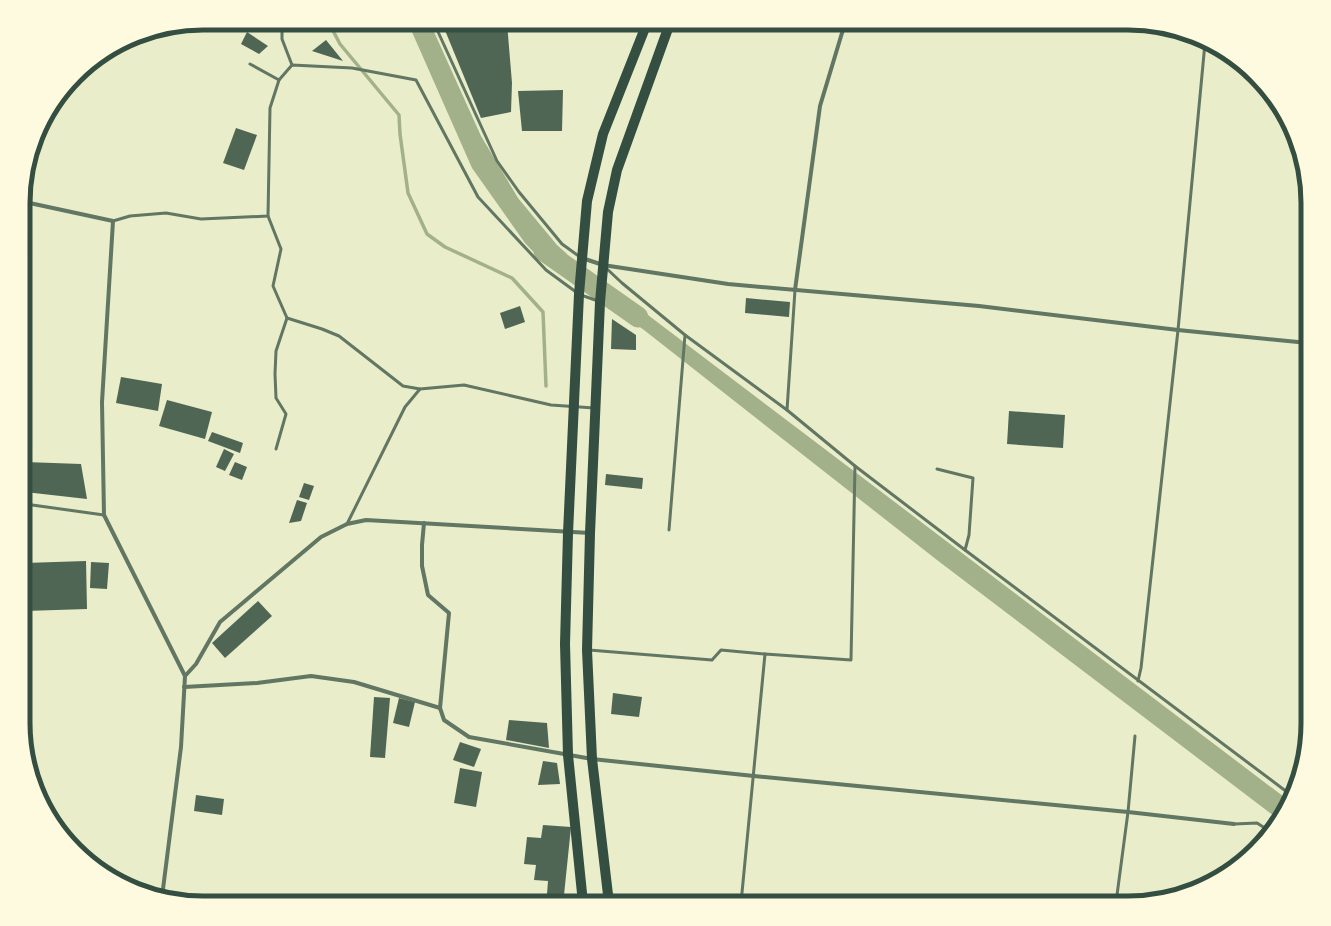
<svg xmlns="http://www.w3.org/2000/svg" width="1331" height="926" font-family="Mulish,sans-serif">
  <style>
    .water { fill: #a3b18a }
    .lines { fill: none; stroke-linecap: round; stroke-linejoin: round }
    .stream { stroke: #a3b18a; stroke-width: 3.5 }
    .river { stroke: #a3b18a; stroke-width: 21 }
    .building { fill: #4f6655 }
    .service { stroke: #617663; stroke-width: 3 }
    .minor { stroke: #617663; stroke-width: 4 }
    .primary { stroke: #344e41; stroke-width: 10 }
    .rim { fill: none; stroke: #344e41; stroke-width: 5 }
  </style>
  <rect width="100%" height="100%" fill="#e9edc9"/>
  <g class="water">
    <polygon points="408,23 430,23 481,136 518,198 557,245 567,254 566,275 543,262 525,243 472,168"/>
    <polygon points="615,290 1288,800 1278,819 937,560 644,330 614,309"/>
  </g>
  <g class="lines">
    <polyline class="stream" points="329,23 340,44 399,115 400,134 408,193 427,234 445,247 512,278 543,312 546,386"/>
    <polyline class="river" points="544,251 638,317"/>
  </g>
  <g class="building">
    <polygon points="285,23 296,23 296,28 286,28"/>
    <polygon points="442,23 507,23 512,83 511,112 481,118"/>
    <polygon points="247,32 268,46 259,54 241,44"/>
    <polygon points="326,40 343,61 312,51"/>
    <polygon points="563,90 562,131 522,131 518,91"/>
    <polygon points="236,128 257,135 244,170 223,163"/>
    <polygon points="746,298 790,302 789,317 745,313"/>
    <polygon points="520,306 525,322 505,329 500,313"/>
    <polygon points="612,319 636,335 636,350 611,349"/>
    <polygon points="121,377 162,384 158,411 116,403"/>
    <polygon points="167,400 212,412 205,439 159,426"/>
    <polygon points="1009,411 1065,415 1063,448 1007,444"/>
    <polygon points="212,432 243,443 240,453 208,441"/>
    <polygon points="224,449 234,454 225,471 216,467"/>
    <polygon points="25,462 81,464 87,499 25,492"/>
    <polygon points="235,462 247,467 242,480 229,475"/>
    <polygon points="606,474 643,478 642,489 605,485"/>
    <polygon points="304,483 314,486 309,500 299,497"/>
    <polygon points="297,500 307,503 301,521 289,523"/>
    <polygon points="86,561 87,609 25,611 25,563"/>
    <polygon points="91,562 109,563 107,589 90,588"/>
    <polygon points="258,601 272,616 225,658 212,643"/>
    <polygon points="613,693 642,697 639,717 611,714"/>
    <polygon points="374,697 390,698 385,758 370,757"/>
    <polygon points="399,698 415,702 409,727 393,723"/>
    <polygon points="509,720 547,723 549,748 506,740"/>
    <polygon points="460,742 481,749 474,767 453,760"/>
    <polygon points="543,761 557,763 560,784 538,785"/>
    <polygon points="460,768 482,772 476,807 454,803"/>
    <polygon points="196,795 224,799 222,815 194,811"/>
    <polygon points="543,825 571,827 564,895 547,894 548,881 534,880 536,865 524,864 527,837 541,838"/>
  </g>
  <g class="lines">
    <g class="service">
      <polyline points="282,23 282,39 292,65"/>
      <polyline points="434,23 497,161 519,192 562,244 580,257"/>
      <polyline points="279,80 292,65 352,68 416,80 478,197 546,270 576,292"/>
      <polyline points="268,216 281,249 273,286 287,318 322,329 339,336 403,386 420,389 464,385 551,405 594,408"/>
      <polyline points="113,221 130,216 166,213 201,219 268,216 270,108 279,80 250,64"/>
      <polyline points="606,268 622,283 685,335 787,410 855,466 965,550 1291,795"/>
      <polyline points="581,295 598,301"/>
      <polyline points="787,410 795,290"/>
      <polyline points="276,449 286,414 276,398 275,374 276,351 287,318"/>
      <polyline points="937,469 973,478 969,535 965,550"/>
      <polyline points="25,504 104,515"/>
      <polyline points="347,524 405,407 420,389"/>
      <polyline points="669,530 685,335"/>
      <polyline points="589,650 712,660 721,650 765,654"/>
      <polyline points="1138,681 1141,668 1178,330 1205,43"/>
      <polyline points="1135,736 1128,812 1117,895 1140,900"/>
      <polyline points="1234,824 1257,823 1271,832"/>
      <polyline points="741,903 765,654 851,660 855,466"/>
    </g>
    <g class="minor">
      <polyline points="25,202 113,221 102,402 104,515 185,676"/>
      <polyline points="582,258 603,265 728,284 979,306 1178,330 1308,343"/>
      <polyline points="795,290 820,106 845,23"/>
      <polyline points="424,523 422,545 422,566 428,595 449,613 440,708 444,720 469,737 592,759 754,776 1128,812 1234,824"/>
      <polyline points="184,687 257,683 311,676 354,682 440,708"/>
      <polyline points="162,897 181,747 185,676 196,664 220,622 245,601 321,537 347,524 366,520 590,533"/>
    </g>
    <g class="primary">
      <polyline points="583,903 568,755 565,644 568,533 579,294 587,201 603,134 647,23"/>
      <polyline points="609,903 592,759 587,650 590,533 600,302 608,212 617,170 670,23"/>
    </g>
  </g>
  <path d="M0 0H1331V926H0ZM203 30H1128A173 173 0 0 1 1301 203V723A173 173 0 0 1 1128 896H203A173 173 0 0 1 30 723V203A173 173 0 0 1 203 30Z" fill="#fefae0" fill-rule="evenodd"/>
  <path class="rim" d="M203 30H1128A173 173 0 0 1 1301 203V723A173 173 0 0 1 1128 896H203A173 173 0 0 1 30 723V203A173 173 0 0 1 203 30Z"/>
</svg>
